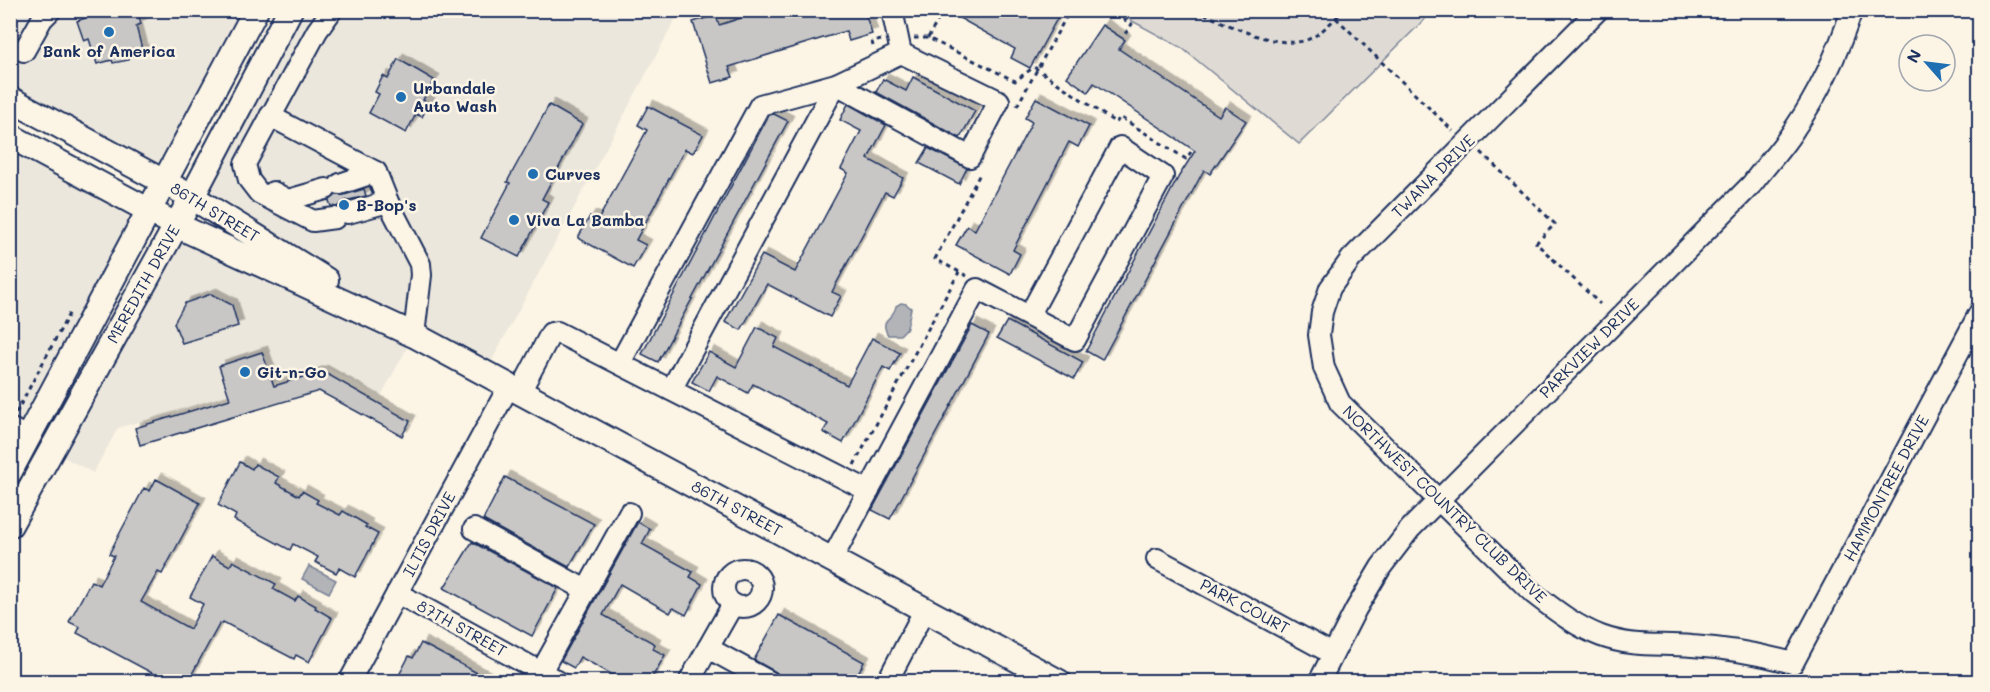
<svg xmlns="http://www.w3.org/2000/svg" width="1990" height="692" font-family="Mali,sans-serif">
  <style>
    .built { fill: #ece7dc }
    .green { fill: #dfdbd4; stroke: #7d8599; stroke-width: 1.5 }
    .water { fill: #b2b4b8; stroke: #767f94; stroke-width: 1.5 }
    .building { fill: #c8c7c6; stroke: #1b2f5e; stroke-width: 1.5; filter: url(#shadow) }
    .lines { fill: none; stroke-linecap: round; stroke-linejoin: round }
    .minor-casing { stroke: #1b2f5e; stroke-width: 24 }
    .major-casing { stroke: #1b2f5e; stroke-width: 28 }
    .path { stroke: #1b2f5e; stroke-width: 3; stroke-dasharray: 4.5 4.5; stroke-linecap: butt }
    .minor { stroke: #fcf5e5; stroke-width: 20 }
    .major { stroke: #fcf5e5; stroke-width: 24 }
    .poi-dot { fill: #1f6fb2; stroke: #fcf5e5; stroke-width: 2 }
    .labels { text-anchor: middle; stroke-width: 5; stroke-linejoin: round; paint-order: stroke }
    .poi-label { font-size: 16px; font-weight: bold; fill: #1b2f5e; stroke: #fcf5e5; text-anchor: start }
    .street-label { font-size: 16px; fill: #1b2f5e; stroke: #fcf5e5 }
  </style>
  <defs>
    <filter id="shadow"><feDropShadow dx="5.5" dy="-5.5" stdDeviation="0" flood-color="#0004"/></filter>
  </defs>
  <rect width="100%" height="100%" fill="#fcf5e5"/>
  <filter id="ink" filterUnits="userSpaceOnUse"><feTurbulence type="fractalNoise" baseFrequency=".0167" numOctaves="2"/><feDisplacementMap in="SourceGraphic" scale="12" xChannelSelector="R" yChannelSelector="G"/><feConvolveMatrix kernelMatrix="1 2 1 2 8 2 1 2 1" color-interpolation-filters="sRGB"/></filter>
  <g filter="url(#ink)">
    <g class="built">
      <polygon points="10,11 256,11 164,182 11,99"/>
      <polygon points="290,11 680,11 485,373 414,335 381,396 325,367 118,428 93,473 51,450 176,225 407,332 192,197"/>
      <polygon points="11,136 148,210 11,471"/>
    </g>
    <polygon class="green" points="1278,10 1433,11 1299,144 1182,48 1114,11"/>
    <g class="water">
      <path d="M901,303L906,304L911,308L907,328L900,335H888C878,318 894,320 896,306Z"/>
      <polygon points="309,566 336,580 329,593 302,579"/>
    </g>
    <g class="building">
      <polygon points="107,10 137,10 141,24 136,26 143,53 129,57 129,60 113,63 112,60 97,64 89,39 84,41 77,21"/>
      <polygon points="766,10 864,10 872,34 849,41 846,31 729,67 733,77 712,83 693,22 716,15 719,25"/>
      <polygon points="945,10 1051,10 1059,15 1030,68 1011,58 1015,49"/>
      <polygon points="1102,25 1125,40 1119,49 1219,116 1225,107 1246,121 1210,174 1204,170 1102,360 1086,351 1179,176 1195,151 1094,83 1088,92 1067,77"/>
      <polygon points="398,59 434,80 423,100 429,103 422,117 416,114 406,133 369,113 379,94 375,92 383,76 388,79"/>
      <polygon points="913,77 975,111 960,138 876,92 883,79 906,91"/>
      <polygon points="1036,98 1089,126 1078,147 1069,142 1013,250 1020,254 1010,274 956,245 967,226 975,230 1032,122 1025,118"/>
      <polygon points="848,104 886,125 868,159 903,178 893,196 885,192 832,292 841,296 830,317 767,284 741,330 725,322 762,255 795,272 848,173 841,169 861,131 840,120"/>
      <polygon points="549,105 582,124 542,199 548,202 519,257 481,238 510,183 507,182"/>
      <polygon points="648,106 703,135 693,153 685,149 636,240 646,245 633,268 578,238 590,216 598,220 647,130 638,125"/>
      <polygon points="774,114 788,121 658,362 642,354 769,115"/>
      <polygon points="928,148 967,168 959,184 919,163"/>
      <polygon points="364,189 366,196 345,201 338,207 331,206 329,201 336,195 344,195"/>
      <polygon points="211,294 232,305 238,326 182,343 174,323 185,303"/>
      <polygon points="1007,321 1083,362 1074,379 997,338"/>
      <polygon points="972,325 989,334 890,519 872,510"/>
      <polygon points="757,327 778,338 774,347 847,385 872,338 900,353 890,371 883,367 843,443 823,432 828,424 753,384 748,393 717,376 709,391 692,382 709,352 736,367"/>
      <polygon points="262,352 274,386 322,371 410,421 402,436 319,391 140,445 135,428 230,399 219,366"/>
      <polygon points="240,462 252,469 255,464 279,477 276,483 299,496 302,491 318,500 316,503 340,515 343,511 367,525 365,527 378,534 355,577 339,568 336,573 315,562 318,557 293,544 290,550 234,520 236,515 218,505"/>
      <polygon points="505,477 594,524 569,567 483,520"/>
      <polygon points="156,479 200,503 162,574 158,572 141,602 190,629 203,604 190,597 212,556 230,566 233,561 276,584 273,589 295,601 298,596 316,606 315,608 332,618 309,662 296,655 294,659 223,622 222,624 220,623 188,681 167,681 77,633 80,627 69,622 91,581 99,585 114,556 109,554 122,529 144,488 150,491"/>
      <polygon points="638,522 650,529 642,544 693,572 690,577 702,584 686,615 673,608 670,613 620,584 603,615 655,644 653,649 665,655 650,681 624,681 580,657 574,668 561,661"/>
      <polygon points="472,542 558,588 532,636 444,588"/>
      <polygon points="779,615 864,662 854,681 782,681 776,672 754,660"/>
      <polygon points="421,643 453,660 492,681 396,681 409,656 413,658"/>
    </g>
    <g class="lines">
      <g class="minor-casing">
        <g id="minor">
          <polyline points="332,10 317,31 245,164 249,180 259,193 313,221 335,218"/>
          <polyline points="892,10 901,53"/>
          <path d="M1598,10L1351,259L1330,288L1322,312L1319,335L1324,368L1340,403L1534,594C1555,610 1575,626 1601,636C1634,648 1658,643 1692,646C1726,648 1760,654 1793,663L1980,312"/>
          <polyline points="24,51 42,19 51,10"/>
          <polyline points="270,116 376,172 388,202 420,264 421,275 414,335"/>
          <polyline points="340,184 376,172"/>
          <polyline points="273,192 288,200 326,189"/>
          <polyline points="348,213 388,202"/>
          <polyline points="620,363 760,105 836,84 901,53 999,101 970,157 836,84"/>
          <polyline points="671,390 836,84"/>
          <polyline points="520,392 551,333 557,332 869,491"/>
          <polyline points="10,428 28,438"/>
          <polyline points="474,529 586,590"/>
          <polyline points="832,559 977,289 1075,340 1163,176 1120,147 1029,316"/>
          <polyline points="1157,559 1333,654"/>
          <circle cx="743" cy="588" r="19"/>
          <polyline points="397,593 559,682"/>
          <polyline points="708,648 733,604"/>
          <polyline points="541,672 629,513"/>
          <polyline points="349,682 509,386"/>
          <polyline points="689,682 708,648 770,682"/>
          <polyline points="887,682 925,609"/>
          <path d="M1319,682L1356,609L1381,567L1410,529L1752,184C1766,165 1783,148 1795,128C1820,92 1838,52 1852,10"/>
        </g>
      </g>
      <g class="major-casing">
        <g id="major">
          <polyline points="10,99 192,197 326,280"/>
          <polyline points="10,136 176,225 414,335 1059,682"/>
          <polyline points="10,471 256,10"/>
          <polyline points="10,525 192,197 290,10"/>
        </g>
      </g>
      <g class="path">
        <polyline points="1107,10 1132,24 1125,34"/>
        <path d="M1196,10C1224,23 1273,48 1303,41C1318,38 1333,20 1344,10"/>
        <polyline points="1336,18 1453,131"/>
        <polyline points="914,38 928,38 1015,81 1034,67 1116,123 1120,117 1186,159 1191,152"/>
        <polyline points="928,38 938,20"/>
        <polyline points="873,46 872,42 881,40"/>
        <polyline points="1017,106 1070,10"/>
        <polyline points="1481,152 1555,224 1536,243 1600,304"/>
        <polyline points="967,276 935,259 981,172"/>
        <polyline points="16,413 71,310"/>
        <polyline points="854,465 959,272"/>
      </g>
      <use href="#minor" class="minor"/>
      <use href="#major" class="major"/>
    </g>
  </g>
  <g class="poi-dot">
    <circle cx="109" cy="32" r="6"/>
    <circle cx="401" cy="97" r="6"/>
    <circle cx="533" cy="174" r="6"/>
    <circle cx="344" cy="205" r="6"/>
    <circle cx="514" cy="220" r="6"/>
    <circle cx="245" cy="372" r="6"/>
  </g>
  <g class="labels">
    <g class="poi-label">
      <text x="109" y="57" text-anchor="middle">Bank of America</text>
      <text x="413" y="94">Urbandale<tspan x="413" dy="18">Auto Wash</tspan></text>
      <text x="545" y="180">Curves</text>
      <text x="356" y="211">B-Bop's</text>
      <text x="526" y="226">Viva La Bamba</text>
      <text x="257" y="378">Git-n-Go</text>
    </g>
    <g class="street-label">
      <text transform="translate(1433 176) rotate(-45)" y="6">TWANA DRIVE</text>
      <text transform="translate(215 212) rotate(31)" y="6">86TH STREET</text>
      <text transform="translate(143 284) rotate(-61)" y="6">MEREDITH DRIVE</text>
      <text transform="translate(1589 348) rotate(-45)" y="6">PARKVIEW DRIVE</text>
      <text transform="translate(1886 488) rotate(-62)" y="6">HAMMONTREE DRIVE</text>
      <text transform="translate(1445 504) rotate(44)" y="6">NORTHWEST COUNTRY CLUB DRIVE</text>
      <text transform="translate(737 508) rotate(28)" y="6">86TH STREET</text>
      <text transform="translate(429 534) rotate(-62)" y="6">ILTIS DRIVE</text>
      <text transform="translate(1245 606) rotate(28)" y="6">PARK COURT</text>
      <text transform="translate(462 628) rotate(29)" y="6">87TH STREET</text>
    </g>
  </g>
  <rect width="1990" height="692" fill="none" stroke="#fcf5e5" stroke-width="36"/>
  <rect x="18" y="18" width="1954" height="656" fill="none" stroke="#1b2f5e" stroke-width="2" filter="url(#ink)"/>
  <g transform="translate(1927 63) rotate(298)"><circle r="28" fill="#fcf5e5" stroke="#a2a6af" stroke-width="1.5"/>
  <path d="M0-4.5L10 22L0 15L-10 22Z" fill="#1f6fb2"/>
  <text y="-9" font-size="16" font-weight="bold" text-anchor="middle" fill="#1b2f5e">N</text>
  </g>
</svg>
